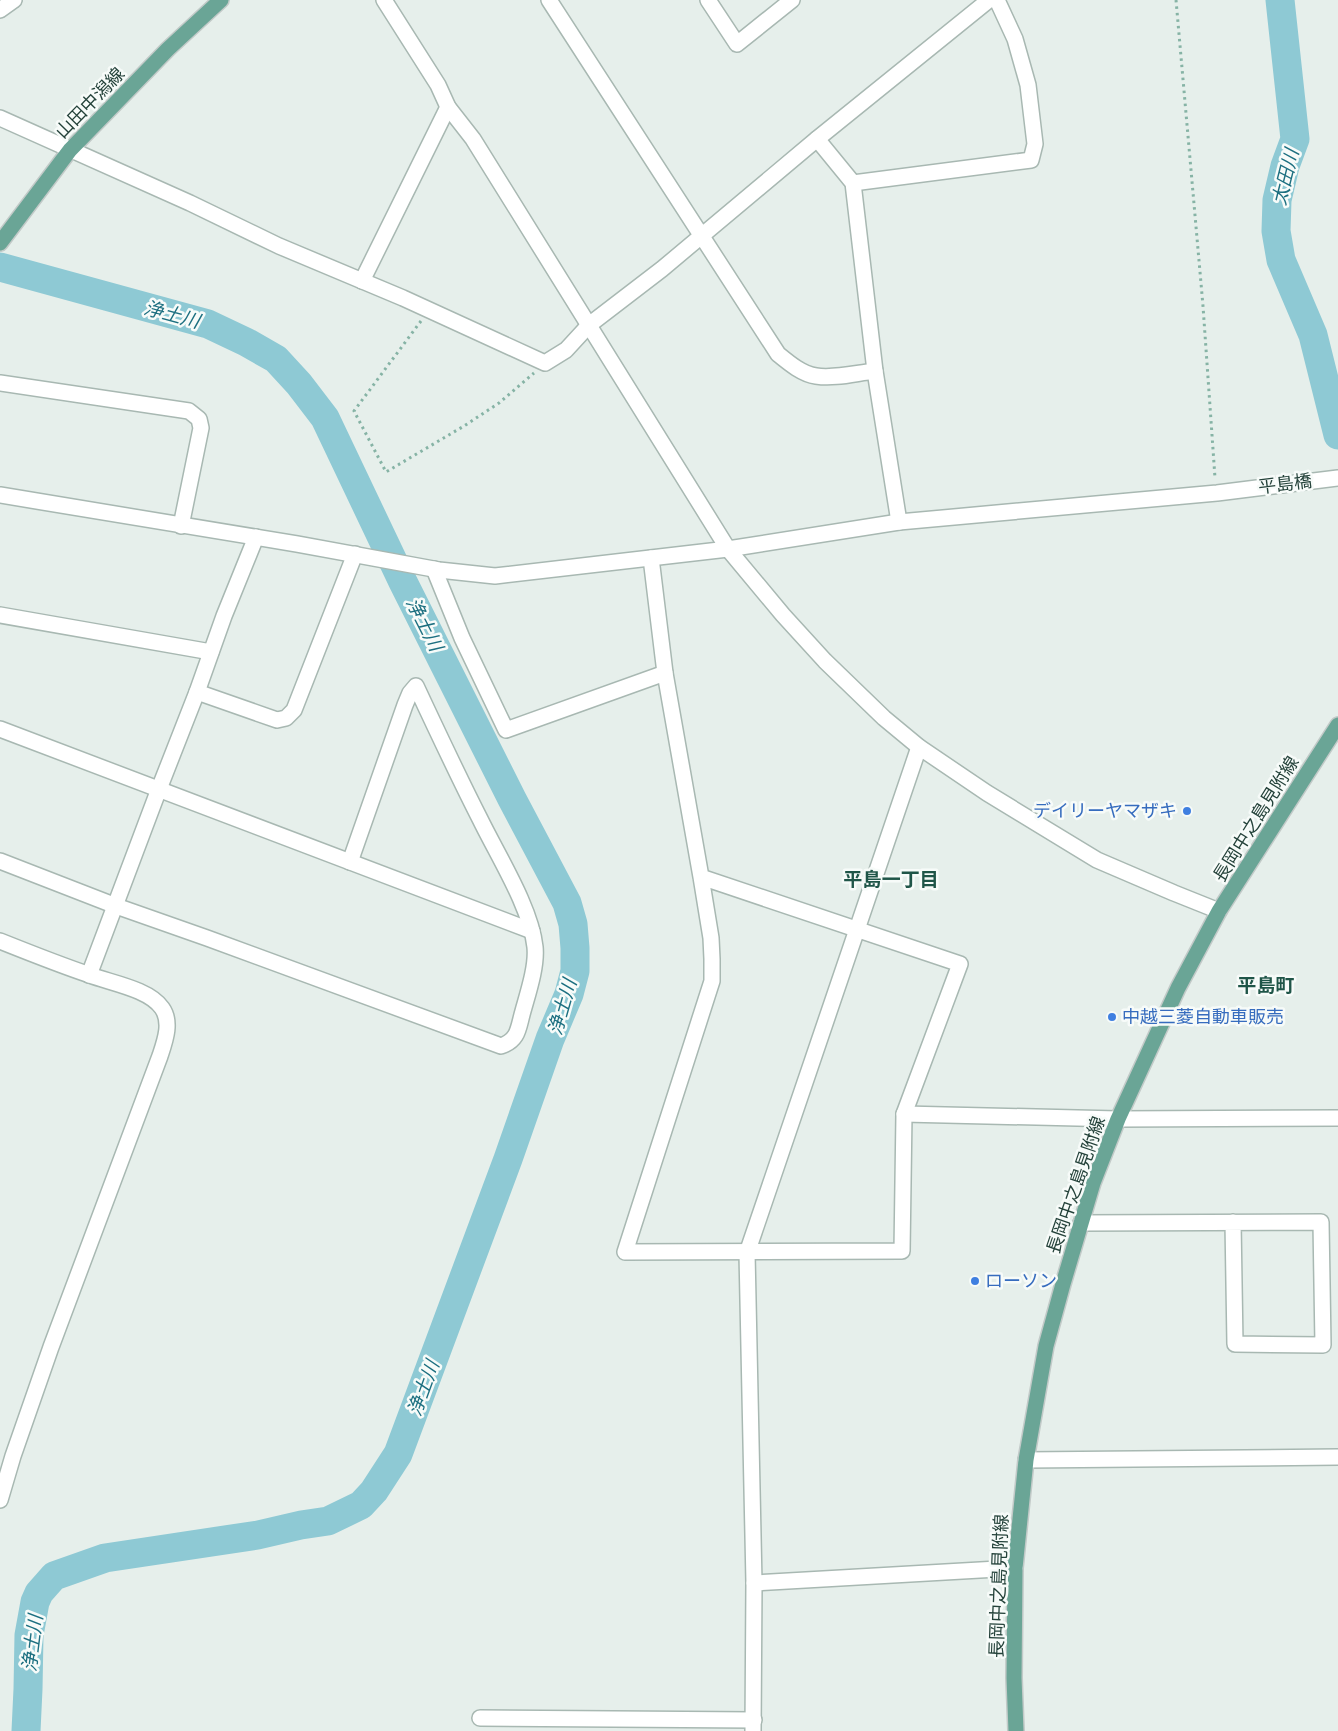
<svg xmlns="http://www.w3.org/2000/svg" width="1338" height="1731" font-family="'Work Sans','Noto Sans JP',sans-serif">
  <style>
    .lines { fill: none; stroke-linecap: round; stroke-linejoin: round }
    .river { stroke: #8ec9d4; stroke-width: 29 }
    .minor-casing { stroke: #a8b8b2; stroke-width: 18 }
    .major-casing { stroke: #c2cac8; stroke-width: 18 }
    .path { stroke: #86b3a5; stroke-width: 3; stroke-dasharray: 2.5 4; stroke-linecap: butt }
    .minor { stroke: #fff; stroke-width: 15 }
    .major { stroke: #6aa596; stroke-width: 15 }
    .shop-dot { fill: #3f7fe0; stroke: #f7fbf9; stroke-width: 2 }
    .labels { text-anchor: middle; stroke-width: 5; stroke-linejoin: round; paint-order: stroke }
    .street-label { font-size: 18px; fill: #24423a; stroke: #f7fbf9 }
    .shop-label { font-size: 18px; fill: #366cbe; stroke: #f7fbf9; text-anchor: start }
    .water-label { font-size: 19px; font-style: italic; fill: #1c6f80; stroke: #f7fbf9 }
    .neighbourhood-label { font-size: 19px; font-weight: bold; fill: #1f5548; stroke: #f7fbf9 }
  </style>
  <rect width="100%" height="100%" fill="#e6efeb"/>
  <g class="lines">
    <g class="river">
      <polyline points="1280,0 1295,139 1285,166 1277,200 1276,231 1281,260 1313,335 1338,435"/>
      <polyline points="0,267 208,324 246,342 276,359 299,384 325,418 403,582 512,799 567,903 573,924 575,948 575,971 569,994 550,1039 508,1159 398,1454 374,1491 361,1505 328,1521 301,1525 258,1535 105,1558 54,1576 39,1593 35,1602 29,1635 28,1689 26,1731"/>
    </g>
    <g class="minor-casing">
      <g id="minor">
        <polyline points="384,0 438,85 448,107 473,139 728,549 783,615 825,661 884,718 919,747 987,793 1097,860 1174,893 1219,911"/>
        <path d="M549,0L778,354C789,363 802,374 816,376C835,379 856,373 875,371"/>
        <polyline points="708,0 737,44 792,0"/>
        <polyline points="0,10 14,0"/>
        <polyline points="0,118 190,203 279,246 403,298 545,363 566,350 589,325 662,269 817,139 989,0"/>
        <polyline points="817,139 853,183 875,371 899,522"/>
        <polyline points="853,183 1031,160 1035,144 1028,85 1015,39 997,0"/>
        <polyline points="362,281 448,107"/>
        <polyline points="0,383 189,411 199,419 201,428 181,526"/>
        <polyline points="0,495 297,544 439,570 495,576 728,549 899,522 1217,493 1338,478"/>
        <polyline points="651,558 665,673 701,877 711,938 712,959 712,981 625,1252 902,1251 904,1114 960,964 701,877"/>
        <polyline points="434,569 462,638 506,730 665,673"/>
        <polyline points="0,615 211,652"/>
        <polyline points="197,692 277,720 286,718 294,710 355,554"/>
        <polyline points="0,729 532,931"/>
        <path d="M0,861L116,906L207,938L501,1046C519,1040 518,1028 523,1011C528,993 537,966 535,947C531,908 498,856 480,819C458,776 437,731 416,686L410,693L405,705L350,862"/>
        <path d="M0,941C30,953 60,965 90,975C111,983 149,989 162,1008C172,1022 165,1041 160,1056L51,1347L13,1456L0,1500"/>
        <polyline points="89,975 159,789 197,692 224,616 256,537"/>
        <polyline points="904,1114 1118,1119 1338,1118"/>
        <polyline points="1081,1223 1321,1222 1323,1345 1235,1344 1233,1222"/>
        <polyline points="1026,1460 1338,1457"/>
        <polyline points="754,1583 1015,1568"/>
        <polyline points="480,1718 754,1720"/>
        <polyline points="753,1731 754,1583 747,1253 919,747"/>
      </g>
    </g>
    <g class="major-casing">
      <g id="major">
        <polyline points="0,243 70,150 168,49 221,0"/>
        <polyline points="1016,1731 1014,1678 1015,1568 1026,1460 1046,1346 1063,1284 1093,1183 1118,1119 1178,988 1219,911 1338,725"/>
      </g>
    </g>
    <g class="path">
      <polyline points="1176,0 1203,306 1215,478"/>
      <polyline points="421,321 354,411 386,472 464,426 499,403 534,373"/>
    </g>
    <use href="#minor" class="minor"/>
    <use href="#major" class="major"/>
  </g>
  <g class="shop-dot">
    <circle cx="1187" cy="811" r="5"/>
    <circle cx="1112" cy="1017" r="5"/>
    <circle cx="975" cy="1281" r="5"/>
  </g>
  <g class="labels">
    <g class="street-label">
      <text transform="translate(90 103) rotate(-46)" y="6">山田中潟線</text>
      <text transform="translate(1285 484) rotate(-7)" y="6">平島橋</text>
      <text transform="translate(1256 819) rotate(-58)" y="6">長岡中之島見附線</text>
      <text transform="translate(1076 1185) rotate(-71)" y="6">長岡中之島見附線</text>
      <text transform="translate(999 1586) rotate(-88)" y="6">長岡中之島見附線</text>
    </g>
    <g class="shop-label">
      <text x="1177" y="817" text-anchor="end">デイリーヤマザキ</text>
      <text x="1122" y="1023">中越三菱自動車販売</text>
      <text x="985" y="1287">ローソン</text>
    </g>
    <g class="water-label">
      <text transform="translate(1285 177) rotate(-76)" y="7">太田川</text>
      <text transform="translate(172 314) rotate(15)" y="7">浄土川</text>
      <text transform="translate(425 624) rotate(63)" y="7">浄土川</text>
      <text transform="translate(562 1007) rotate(-74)" y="7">浄土川</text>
      <text transform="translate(423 1388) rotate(-70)" y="7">浄土川</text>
      <text transform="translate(32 1643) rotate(-83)" y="7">浄土川</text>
    </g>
    <g class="neighbourhood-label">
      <text x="891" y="886">平島一丁目</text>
      <text x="1266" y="992">平島町</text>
    </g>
  </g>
</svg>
